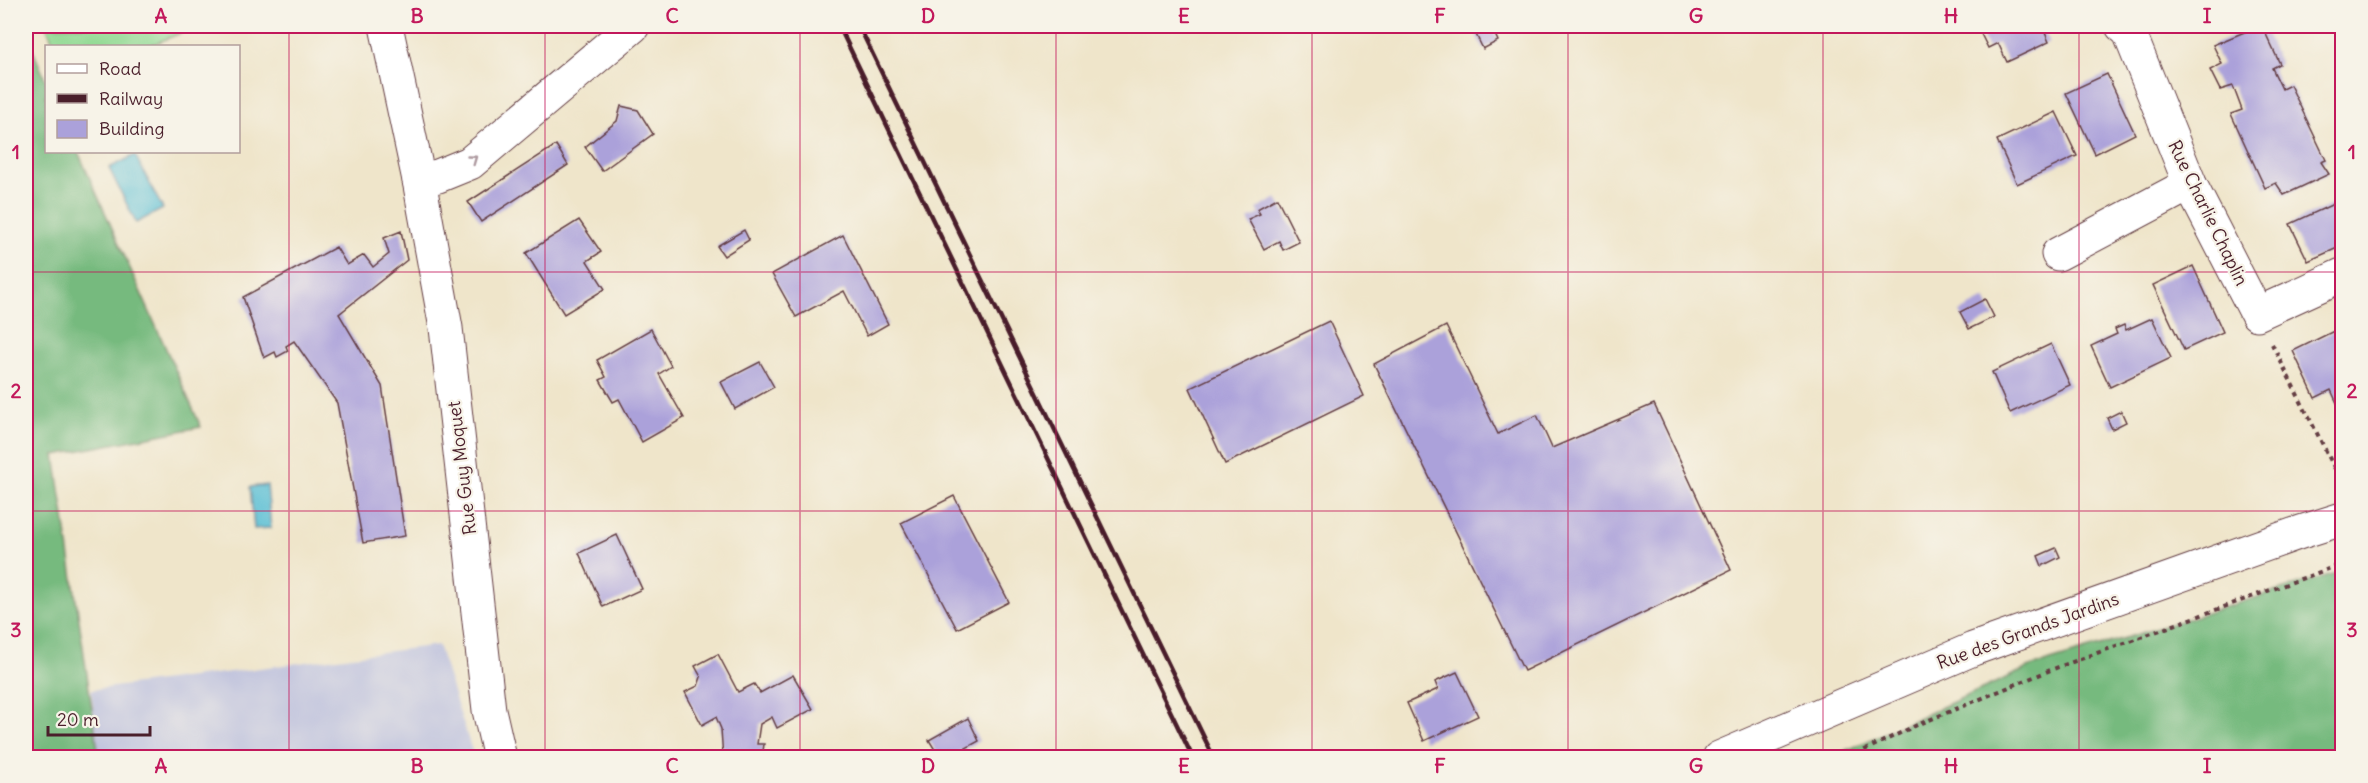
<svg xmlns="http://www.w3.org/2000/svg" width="2368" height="783" font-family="Delius,sans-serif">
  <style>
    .industrial { fill: #bfc2dd }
    .green { fill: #93da94; stroke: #6e7c60; stroke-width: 1.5 }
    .forest { fill: #76ba7e; stroke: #606c54; stroke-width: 1.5 }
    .water { fill: #56bed4; stroke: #506e80; stroke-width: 1.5 }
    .building { fill: #aba1da }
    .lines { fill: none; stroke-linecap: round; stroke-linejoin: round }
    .street-casing { stroke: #633d43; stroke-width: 35 }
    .secondary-casing { stroke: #633d43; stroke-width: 35 }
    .path { stroke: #633d43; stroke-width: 4; stroke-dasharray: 4.5 4.5; stroke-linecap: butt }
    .street { stroke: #fff; stroke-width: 33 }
    .secondary { stroke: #fff; stroke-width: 33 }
    .rail { stroke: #4a1f2b; stroke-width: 4.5 }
    .oneway { stroke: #ae9aa0 }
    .grid { fill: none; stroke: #c2185b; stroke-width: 1.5; stroke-opacity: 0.55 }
    .labels { text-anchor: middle; stroke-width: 4.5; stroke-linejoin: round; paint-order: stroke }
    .street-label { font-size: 18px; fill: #4a1f2b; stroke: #f7f3e8 }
    .neatline { fill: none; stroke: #c2185b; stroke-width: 2 }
    .grid-label { font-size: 20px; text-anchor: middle; font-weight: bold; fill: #c2185b }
  </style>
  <rect width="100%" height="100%" fill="#f7f3e8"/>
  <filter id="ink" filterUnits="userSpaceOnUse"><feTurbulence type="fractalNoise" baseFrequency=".0167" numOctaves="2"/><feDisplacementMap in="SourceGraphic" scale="12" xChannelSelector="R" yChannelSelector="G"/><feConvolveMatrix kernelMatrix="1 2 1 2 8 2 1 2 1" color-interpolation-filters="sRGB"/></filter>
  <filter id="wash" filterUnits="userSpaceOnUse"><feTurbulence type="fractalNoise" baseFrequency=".008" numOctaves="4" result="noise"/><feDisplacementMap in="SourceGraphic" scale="24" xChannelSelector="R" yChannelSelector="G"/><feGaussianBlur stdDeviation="1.35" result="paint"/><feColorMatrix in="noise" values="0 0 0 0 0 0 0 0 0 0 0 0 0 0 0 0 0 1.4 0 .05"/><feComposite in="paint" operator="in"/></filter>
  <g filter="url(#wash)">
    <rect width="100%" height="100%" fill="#efe5ca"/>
    <polygon class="industrial" points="438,645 474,757 99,757 91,690"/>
    <polygon class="green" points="46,26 198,26 149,46 55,46"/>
    <g class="forest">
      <polygon points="26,34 46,81 46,152 78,152 201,427 55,455 99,757 26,757"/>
      <polygon points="2342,571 2342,757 1832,757 2028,668"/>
    </g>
    <g class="water">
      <polygon points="135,155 163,209 136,223 109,168"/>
      <polygon points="267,485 271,528 254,529 250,487"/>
    </g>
    <g id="blocks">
      <g class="building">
        <polygon points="1472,26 1491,26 1498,41 1483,49"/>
        <polygon points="1977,26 2042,26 2049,42 2007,62 1998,43 1988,48"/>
        <polygon points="2259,26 2262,26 2280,64 2272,68 2282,89 2290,85 2326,160 2321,162 2329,174 2284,195 2276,183 2265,188 2231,114 2242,110 2233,86 2220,90 2210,70 2222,64 2213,45"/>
        <polygon points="2107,74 2135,134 2095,154 2066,93"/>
        <polygon points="621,106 638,110 653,134 602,171 585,147 617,121"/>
        <polygon points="2056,112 2077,156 2017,184 1997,140"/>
        <polygon points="556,145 568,165 481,222 468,202"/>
        <polygon points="1277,198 1299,242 1283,250 1279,241 1264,249 1248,219 1260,214 1257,209"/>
        <polygon points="2342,200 2342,246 2308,261 2290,224"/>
        <polygon points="579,220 601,252 587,261 605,289 564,314 526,253"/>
        <polygon points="744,230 749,240 724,256 717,246"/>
        <polygon points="401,231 407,260 339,314 382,386 405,536 363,543 337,403 294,341 286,346 288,351 277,357 275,352 264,358 243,297 336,247 347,265 364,255 373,267 389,254 384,238"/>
        <polygon points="843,235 888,324 867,336 844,291 796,317 772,274"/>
        <polygon points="2193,266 2223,332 2184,350 2153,285"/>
        <polygon points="1985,299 1994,317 1969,329 1960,312"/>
        <polygon points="2152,318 2171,358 2110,387 2091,346 2117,334 2115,329 2124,325 2126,330"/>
        <polygon points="1329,321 1364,396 1225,464 1190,388"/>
        <polygon points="1446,326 1498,434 1537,415 1552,448 1654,404 1731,570 1524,671 1374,364"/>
        <polygon points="2342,327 2342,400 2337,403 2331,390 2315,398 2293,351"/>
        <polygon points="651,329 671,366 659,374 684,418 642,442 619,399 613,402 600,380 606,377 597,360"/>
        <polygon points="2051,344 2070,385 2010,413 1992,372"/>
        <polygon points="760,362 774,387 735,409 721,382"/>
        <polygon points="2121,411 2126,422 2112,429 2107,418"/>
        <polygon points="954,496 1009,602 957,629 901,523"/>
        <polygon points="617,535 642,589 603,607 579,553"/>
        <polygon points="2056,548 2060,557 2042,566 2038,556"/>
        <polygon points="718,654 738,692 754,684 760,693 793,675 813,709 777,728 772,717 760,724 757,744 764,744 762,758 723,758 721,729 716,717 702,725 685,692 698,686 701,677 695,666"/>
        <polygon points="1457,672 1478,716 1424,741 1407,703 1438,689 1435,682"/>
        <polygon points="968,718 979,741 948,758 940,758 929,740"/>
      </g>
    </g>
  </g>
  <g filter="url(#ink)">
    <use href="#blocks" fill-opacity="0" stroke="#633d43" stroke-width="1.5"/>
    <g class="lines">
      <g class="street-casing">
        <g id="street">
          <polyline points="386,26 419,180 446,328 489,710 500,758"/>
          <polyline points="2122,26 2129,32 2190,184 2257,314 2342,275"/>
          <polyline points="419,180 438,176 470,163 633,26"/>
          <polyline points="2058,254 2190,184"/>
        </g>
      </g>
      <g class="secondary-casing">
        <polyline id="secondary" points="1719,758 1973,649 2301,532 2342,519"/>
      </g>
      <g class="path">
        <polyline points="2272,344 2339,477"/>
        <polyline points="1848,758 1917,725 2053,669 2342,564"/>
      </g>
      <use href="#street" class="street"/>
      <use href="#secondary" class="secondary"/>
      <g class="rail">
        <polyline points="839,26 1193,758"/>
        <polyline points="859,26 1214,758"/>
      </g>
    </g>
    <defs><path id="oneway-chevron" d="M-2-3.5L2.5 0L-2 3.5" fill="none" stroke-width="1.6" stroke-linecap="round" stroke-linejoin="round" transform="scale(1.5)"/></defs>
    <use class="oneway" href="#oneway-chevron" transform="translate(473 159) rotate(-36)"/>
  </g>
  <path class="grid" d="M289,26V758M545,26V758M800,26V758M1056,26V758M1312,26V758M1568,26V758M1823,26V758M2079,26V758M26,272H2342M26,511H2342"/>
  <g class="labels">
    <g class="street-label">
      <text transform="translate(2208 213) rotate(64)" y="6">Rue Charlie Chaplin</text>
      <text transform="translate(462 468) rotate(-97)" y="6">Rue Guy Moquet</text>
      <text transform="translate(2028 631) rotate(-20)" y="6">Rue des Grands Jardins</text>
    </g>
  </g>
  <rect width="2368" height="783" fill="none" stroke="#f7f3e8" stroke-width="66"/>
  <rect x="45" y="45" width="195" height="108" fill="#f7f3e8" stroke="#b29e9c" stroke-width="1.5"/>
  <rect x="57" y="64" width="30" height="9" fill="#ffffff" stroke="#b29e9c" stroke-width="1.5"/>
  <text x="99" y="75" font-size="18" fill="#4a1f2b">Road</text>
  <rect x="57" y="94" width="30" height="9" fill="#4a1f2b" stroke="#b29e9c" stroke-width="1.5"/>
  <text x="99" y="105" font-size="18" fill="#4a1f2b">Railway</text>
  <rect x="57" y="120" width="30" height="18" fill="#aba1da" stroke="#b29e9c" stroke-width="1.5"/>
  <text x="99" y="135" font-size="18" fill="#4a1f2b">Building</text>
  <path d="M48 726v9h102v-9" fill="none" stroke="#4a1f2b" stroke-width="3"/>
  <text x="57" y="726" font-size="18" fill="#4a1f2b" stroke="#f7f3e8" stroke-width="4.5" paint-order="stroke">20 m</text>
  <rect x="33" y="33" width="2302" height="717" class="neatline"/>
  <g class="grid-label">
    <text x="161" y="23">A</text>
    <text x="417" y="23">B</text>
    <text x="672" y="23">C</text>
    <text x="928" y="23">D</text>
    <text x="1184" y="23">E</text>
    <text x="1440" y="23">F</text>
    <text x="1696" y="23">G</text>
    <text x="1951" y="23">H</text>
    <text x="2207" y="23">I</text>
    <text x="16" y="159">1</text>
    <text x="2352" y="159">1</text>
    <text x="16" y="398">2</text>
    <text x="2352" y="398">2</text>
    <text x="16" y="637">3</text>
    <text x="2352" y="637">3</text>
    <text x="161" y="773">A</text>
    <text x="417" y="773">B</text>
    <text x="672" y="773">C</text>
    <text x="928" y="773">D</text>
    <text x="1184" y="773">E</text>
    <text x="1440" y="773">F</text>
    <text x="1696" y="773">G</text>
    <text x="1951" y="773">H</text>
    <text x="2207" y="773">I</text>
  </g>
</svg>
